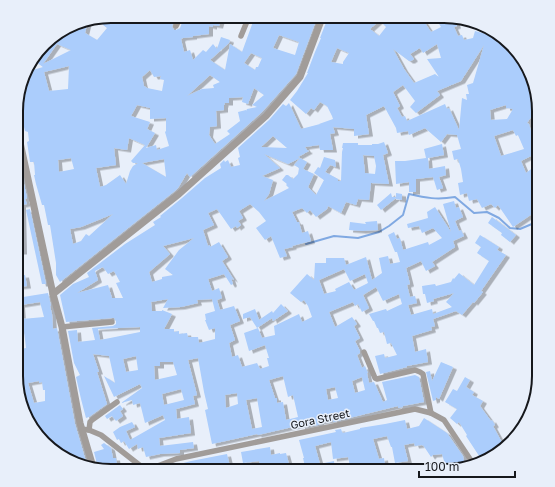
<svg xmlns="http://www.w3.org/2000/svg" width="555" height="487" font-family="'Golos Text',sans-serif">
  <style>
    .lines { fill: none; stroke-linecap: round; stroke-linejoin: round }
    .stream { stroke: #80a9e2; stroke-width: 2 }
    .building { fill: #abcdfc; fill-rule: evenodd; filter: url(#shadow) }
    .minor { stroke: #a19c99; stroke-width: 5.5 }
    .tertiary { stroke: #a19c99; stroke-width: 7 }
    .labels { text-anchor: middle; stroke-width: 3; stroke-linejoin: round; paint-order: stroke }
    .street-label { font-size: 11px; fill: #16181c; stroke: #e8effa }
    .rim { fill: none; stroke: #16181c; stroke-width: 2 }
  </style>
  <defs>
    <filter id="shadow"><feDropShadow dx="4" dy="2.5" stdDeviation="0" flood-color="#0004"/></filter>
  </defs>
  <rect width="100%" height="100%" fill="#e8effa"/>
  <g class="lines">
    <path class="stream" d="M306,244L334,236L358,238L379,232L389,226L403,215L409,194C426,198 437,200 455,197L474,213L487,212L499,218L510,228L520,229L539,221"/>
  </g>
  <g class="building">
    <path d="M434,16H450L463,20L456,23L457,26L454,27L458,36L462,35L464,40L473,38L475,31L486,34L487,32L489,33L490,29L515,48L527,67L524,71L533,80L536,92L532,96L538,99L539,105V112L536,110L527,123L529,124L531,131L539,128V152L521,161L526,173L539,163V190L536,191L539,197V219L535,212L513,227L498,205L495,208L491,204L482,208L477,199L469,201L467,193L460,195L458,183L463,182L461,169L458,159L454,160L452,151L461,149L457,135L447,134L441,142L425,128L409,135L408,131L397,133L396,128L384,106L366,115L369,134L354,136V129L333,127L335,133L330,134L333,150H320L319,145L305,147L307,150L309,151L298,157L300,158L288,164L264,154L280,168L262,176L273,180L269,194L264,201L289,188L286,185L287,184L282,180L286,175H288L293,179L298,174L299,168L294,165L300,158L307,162L303,169L314,174L308,187L316,195L324,180L314,173L318,167L320,168L324,157L335,160L336,167L330,165L325,172L338,179V181H341L342,152L343,148H342L343,143H358V145H372V144H378L384,142L388,153L383,155L389,184L371,183L369,200L358,199L356,205L346,202L341,213L328,206L327,209L316,217L310,210L307,213L302,208L292,212L297,222H299L302,233L308,231L311,241L292,246L293,247L284,249L287,256L280,258L271,236L265,240L256,228L266,221L259,212L250,204L239,211L243,218L238,221L241,225L237,228L236,226L231,229L217,209L208,213L214,225L203,230L208,246L210,245V247L219,242L228,257L222,261L234,280L231,278L233,284L231,285L224,274L208,279L212,291L219,288L222,298L217,300L220,310L234,306L240,321L230,325L235,340L229,343L232,357L238,355L242,367L257,363L260,369L269,366L267,358H269L265,345L249,351L244,333L258,328L262,338L275,335L274,326L299,314L302,322L312,317L308,306L304,300L301,302L290,293L307,274L314,280L315,263H326V258H344L346,265L366,257L372,280L382,273L379,258L388,256L390,264L400,262L397,252H395L388,235L394,232L397,239L400,238L403,250L428,242L429,245L442,238L433,228L422,233L419,226L408,228L407,224L428,218L427,212L435,207L451,232L443,204L454,201L456,208L459,207L463,217L455,221L459,231L461,230L464,236L453,241L455,247L432,262L435,266L426,271L421,261L406,268L410,284L407,285L410,297L415,296L417,303L408,305L411,315L432,309L433,314L452,307L446,302L454,293L433,299L434,301L427,303L425,294H423L422,286L435,284L436,286L451,282L453,278L454,279L459,273L474,285L489,261L477,253L481,247L475,243L480,235L499,247L497,250L506,255L481,291L483,292L474,303L473,302L462,315L456,311L433,319L435,326L431,327L432,330L412,336L415,352L426,349L428,362L407,366V367L380,374L375,356L384,354L385,358L397,355L391,343L387,344L384,332L380,333L378,328H377L374,321H373L369,314L386,309L387,311L402,304L399,294L383,301L376,287L363,295L369,308L362,312L358,304L355,306L353,302L329,312L335,327L352,317L357,324L354,326L360,338L355,341L360,351V353L357,355L362,368L365,366L368,373H367L369,383L374,382L383,402L387,400L382,382L415,375L419,377L424,402L403,406V407L398,408V406L333,422V420L320,422V424L315,426V424L301,427V425L258,435L257,434L212,444L205,410L208,409L204,392L198,358L188,360L197,395L193,396L195,404L176,409L177,419L189,417L191,433L159,438L160,446L193,442L194,448L180,450V453L160,454L146,457L143,447L138,449L137,444L129,449L124,441L121,443L119,439L117,440L113,432L120,427L132,422L135,427L126,431L130,440L165,420L163,415L145,423L140,403L133,405L132,400L121,403L142,388L140,384L114,397L104,376L115,383L109,356L93,354L99,372H97L107,404L89,417L86,418L81,399L76,377L80,375L74,363L68,331L77,330L78,342L95,340L92,328L113,326L116,324V321L114,318H112L66,322L60,295L73,284L89,277L87,273L125,244L155,225L153,222L161,217L160,216L182,198L205,178L221,168L220,164L224,160L225,162L228,160L231,167L240,165L238,158L240,157L238,148L269,120L283,104L286,106L289,103L301,129L320,124H319L333,119L332,116L327,106L320,102L314,110L311,108L306,114L290,100L297,91L308,73H307L315,52L321,38H320L327,20L331,21L332,18L376,17L379,21L370,29L379,36L386,27L380,21L383,17H421L431,32L441,27ZM437,44L441,58L427,59L439,77L435,74L414,83L404,69L393,49L409,61H411L414,59L410,54L420,48L423,53ZM484,45L473,83L467,85L469,94H466L467,100L462,98L459,130L449,108L447,109L445,104L407,121L405,116L402,117L397,108L400,106L393,92L403,85L415,101L410,107L416,113L440,95L437,91L461,81ZM337,48L349,53L343,62V64L331,62ZM506,105V108L513,109L507,119L491,120L490,110ZM513,130L516,136L518,135L524,149L501,156L494,136ZM273,136L287,148L261,147ZM363,155L374,156L376,166L375,174L365,173ZM194,238L179,250L165,269L173,275L162,277V279L152,282L149,272L170,254L163,246ZM103,267L108,274L114,271L120,282L116,283L123,298H112L108,285L77,293L98,280L95,271ZM344,269L350,281L365,274L368,283L354,290L349,282L335,289L336,291L324,294L319,280ZM168,299L163,308L181,307L198,303L197,300L212,299L215,311L205,314L206,320H205L209,330L215,328V339L199,343L198,337H188L187,333L179,334V331L174,332V329H164L172,314L162,310V311H152L151,302ZM140,327V332L100,340L98,329ZM136,356L138,370L126,372L123,359ZM160,362H173L177,375L155,380L154,366H160ZM283,376L288,397L293,395L298,417L286,420L283,402L277,403V398H275L269,380ZM362,377L365,390L355,393L352,381ZM335,387L338,398L328,400L326,389ZM181,389L184,400L164,405L162,394ZM237,393L238,404L226,408L225,395ZM257,398L262,427L252,429L246,400Z"/>
    <path d="M298,18L307,22L309,18H317L296,74L262,112L190,177L187,173L178,188L176,190L60,282L56,275V263L50,225H48L44,205H42L36,184L34,175H35L34,162H30L27,142L29,141L28,132L25,131L24,127H22L23,115H21L18,97V93L26,72L43,67L32,59L49,39L80,21H88L85,33L97,40L107,28L98,21L174,20L172,27L174,30H176L180,28L183,20L221,19L219,26L213,25V27L209,26V34L193,36V37L183,38L181,39L184,52L190,50L193,60L203,50L206,52L213,44L217,49L221,37L230,40L229,43L210,60L225,70L230,44L242,52L254,19ZM279,35L299,42L295,55L273,48ZM57,44L71,50L43,64ZM251,53L262,58L258,67H256L255,70L244,63ZM69,66L68,89L49,91L44,72ZM150,70L154,77L161,76L160,79L164,80L162,91L147,88L144,86L142,77ZM210,75L220,82L213,85L214,88L202,89L187,96ZM254,88L264,95L252,105L257,107L247,109L246,111V110L238,112L240,121L227,131L230,134L215,144L209,135L210,127L217,126L216,111L224,110V105L225,104L224,103H229V98L243,97L242,102L248,104ZM137,105L150,108V119L166,118V131L165,132L169,146L157,150L156,145L146,148L155,133L147,129L150,122L131,116ZM129,138L145,145L131,161L133,163H138L133,166L130,171L126,184L120,175L106,185L100,187L96,168L116,165L114,148L127,150ZM71,158L74,169L59,172L58,160ZM164,159L166,177L142,163ZM113,214L89,236L86,234L81,241L73,244L70,229L81,227Z"/>
    <polygon points="442,144 444,155 428,158 429,169 445,166 446,175 439,177 443,188 437,190 433,177 416,179 416,192 409,192 409,182 396,184 395,161 405,161 426,158 424,149"/>
    <polygon points="17,166 20,166 27,198 25,199 27,204 22,205 23,252 17,252"/>
    <polygon points="391,193 392,197 396,197 396,193 402,194 402,200 396,199 396,198 381,210 377,205"/>
    <polygon points="30,209 46,284 42,284 26,210"/>
    <polygon points="492,217 516,235 510,242 501,235 502,233 488,223"/>
    <polygon points="377,221 378,230 362,231 349,230 350,222 366,224 365,222"/>
    <polygon points="25,275 27,286 17,287 17,276"/>
    <path d="M48,293L51,306H50L52,314L53,329L57,328L75,424L87,465L69,461L40,439L23,412L16,382V379L18,381L19,366H18L17,358H16V350L26,348L24,331L16,332L17,298ZM40,302L44,317L22,319L21,305ZM39,381V383L42,382L43,390H45V401L34,403L28,383Z"/>
    <polygon points="281,304 288,311 273,321 272,318 257,328 250,317 243,319 243,314 255,309 259,320 272,311 273,313"/>
    <polygon points="441,362 453,367 439,399 436,397 436,400 433,401 426,372 430,371 432,381"/>
    <polygon points="465,377 470,380 466,387 474,392 472,395 483,401 480,406 491,421 492,420 495,425 493,426 505,448 483,462 466,436 467,435 459,422 457,424 450,418 457,409 445,402 453,389 457,391"/>
    <polygon points="120,405 123,409 120,411 123,416 116,421 112,416 107,419 105,416"/>
    <polygon points="424,418 447,433 463,456 465,467 450,471 442,471 438,463 444,461 442,454 433,455 431,457 423,445 422,446 422,445 415,446 414,443 404,445 408,461 395,463 392,447 391,447 387,436 373,439 379,459 384,458 386,471 351,471 348,457 333,459 331,442 315,446 320,464 334,461 335,471 306,471 303,458 304,458 299,440 336,432 335,430 341,429 342,432 343,433 360,429 360,428 385,424 405,420 407,429 419,426"/>
    <polygon points="104,443 111,448 113,458 116,458 118,471 111,471 98,468 94,452 104,449 101,445"/>
    <polygon points="270,447 271,455 280,453 280,454 286,453 289,464 283,466 284,471 262,471 259,461 243,463 241,452"/>
    <polygon points="227,454 231,471 178,471 176,465 191,461"/>
  </g>
  <g class="lines">
    <g class="minor">
      <polyline points="176,26 179,20"/>
      <polyline points="241,36 248,19"/>
      <polyline points="62,327 112,322"/>
      <polyline points="364,352 375,378 377,379 415,370 420,372 423,374 431,413"/>
      <polyline points="81,429 89,430 101,435 147,471"/>
      <polyline points="89,430 90,422 92,420 117,402"/>
      <polyline points="147,470 176,459 415,409 431,413 444,420 474,465"/>
    </g>
    <g class="tertiary">
      <polyline points="18,133 53,294 62,327 80,423 93,467"/>
      <polyline points="53,294 179,194 266,116 300,77 322,18"/>
    </g>
  </g>
  <g class="labels">
    <g class="street-label">
      <text transform="translate(320 419) rotate(-12)" y="4">Gora Street</text>
    </g>
  </g>
  <path d="M0 0H555V487H0ZM111 23H444A88 88 0 0 1 532 111V376A88 88 0 0 1 444 464H111A88 88 0 0 1 23 376V111A88 88 0 0 1 111 23Z" fill="#e8effa" fill-rule="evenodd"/>
  <path class="rim" d="M111 23H444A88 88 0 0 1 532 111V376A88 88 0 0 1 444 464H111A88 88 0 0 1 23 376V111A88 88 0 0 1 111 23Z"/>
  <path d="M419 471v6h96v-6" fill="none" stroke="#16181c" stroke-width="2"/>
  <text x="425" y="471" font-size="12" fill="#16181c" stroke="#e8effa" stroke-width="3" paint-order="stroke">100 m</text>
</svg>
